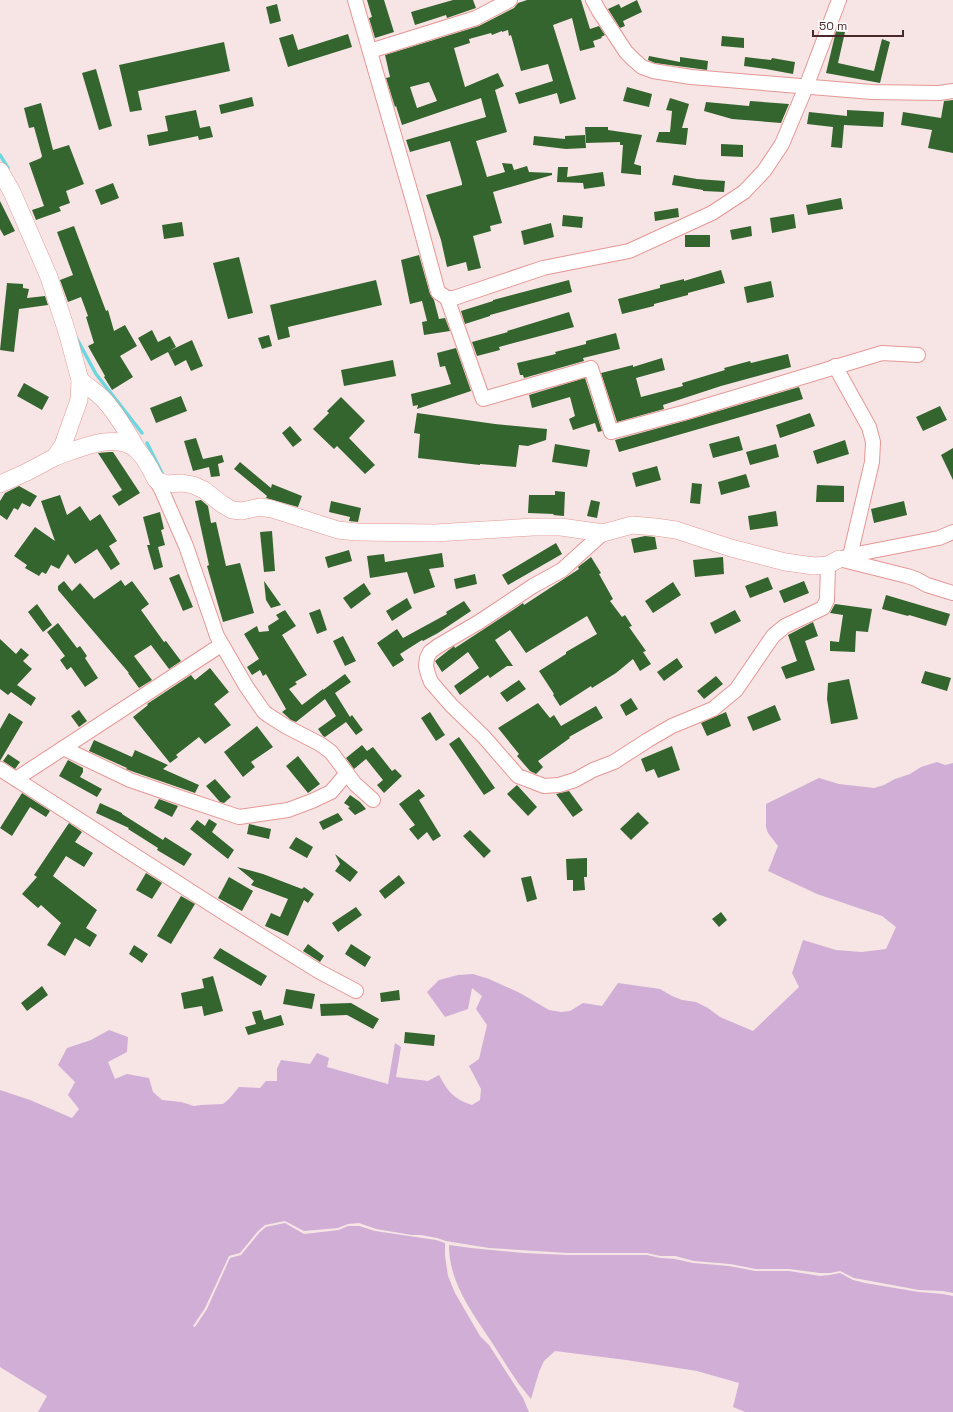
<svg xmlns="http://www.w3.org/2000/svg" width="953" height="1412" font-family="'Space Grotesk',sans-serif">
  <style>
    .green { fill: #d0aed6 }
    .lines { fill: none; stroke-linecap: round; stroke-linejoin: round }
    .stream { stroke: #6cd7df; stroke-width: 3.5 }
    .building { fill: #35652f; fill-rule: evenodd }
    .minor-casing { stroke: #e69795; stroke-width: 16 }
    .tertiary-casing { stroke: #e69795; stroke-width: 18 }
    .minor { stroke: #fff; stroke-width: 14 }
    .tertiary { stroke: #fff; stroke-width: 17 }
  </style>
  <rect width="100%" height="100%" fill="#f6e5e4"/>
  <g class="green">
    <path d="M937,762L945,765L953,763V1293L943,1291L919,1290L865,1280L854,1278L840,1271L830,1273H820L789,1269H756L730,1264L694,1261L675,1256H660L647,1253H568L489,1248L446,1241L437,1238L421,1235H412L376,1229L359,1223L348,1224L338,1228L304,1231L285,1221L265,1225L258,1231L240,1253L229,1256L205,1308L193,1326L195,1327L207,1309L230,1258L241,1255L260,1232L266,1227L285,1223L304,1234L339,1230L348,1226H359L375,1231L436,1240L445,1243V1256L448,1276L455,1293L480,1336L489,1345L523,1398L529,1412H38L47,1396L0,1367V1090L30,1100L72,1118L79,1109L68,1095L75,1082L58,1065L67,1048L91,1040L109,1030L128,1037L127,1052L108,1062L115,1079L127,1074L149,1078L153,1092L162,1100L181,1102L194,1106L201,1105L223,1104L229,1099L239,1087L260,1088L266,1081H277V1069L281,1060L310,1064L317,1053L329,1058L327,1067L388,1084L395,1043L401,1047L396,1077L428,1081L439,1075C448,1092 454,1099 472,1105L480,1100L481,1089L469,1066L479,1059L487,1025L476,1009L482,996L472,988L468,1009L445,1017L427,992L439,980L458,975L473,974L489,979L520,993L549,1010L561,1012L570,1011L583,1003L602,1006L618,983L660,989L672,996L682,1000L696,1002L708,1008L720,1017L753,1031L799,987L792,973L803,940L836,950L862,952L886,949L896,927L882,916L817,894L768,871L778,846L768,833L766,827V804L819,778L839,784L874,788L884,785L895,779L910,774L921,767Z"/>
    <path d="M449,1245L471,1248L523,1253L568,1255H647L660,1258L675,1259L693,1263L729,1266L755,1271H789L820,1276L830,1275L840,1273L853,1280L865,1283L919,1292L943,1294L953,1296V1412H745L733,1407L739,1383L697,1371L626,1360L555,1351L544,1361L539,1372L531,1399C515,1381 504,1361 491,1341C471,1311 449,1282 449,1245Z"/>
  </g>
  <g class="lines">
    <g class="stream">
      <polyline points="0,155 8,168"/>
      <polyline points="77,339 96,374 142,433"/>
      <polyline points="147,443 164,477"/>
    </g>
  </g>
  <g class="building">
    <polygon points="367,0 384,0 394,32 375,38 369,18 372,17"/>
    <polygon points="453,0 473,0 476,8 447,18 446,15 415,25 411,12"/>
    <path d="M527,0H581L590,29L599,26L605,35L601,37L602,38L593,41L595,47L580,51L572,18L553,25L576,99L560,104L557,93L519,104L515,93L553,81L548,64L521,71L511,35L509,36L508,30L502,32V31L492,35L491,33L469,39L470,43L454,48L465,87L498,73L504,86L495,90L507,132L476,141L487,177L505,172L502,163L512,164L514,170L527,166L529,172L552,173V175L493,192L502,223L490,226L491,231L473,236L481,268L468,271L466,262L447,267L441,240L426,195L462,185V183L450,141L410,152L406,140L486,117L481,98L402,125L396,106L395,107L386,78L390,77L385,55L479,26L514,8L518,3ZM429,82L437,101L417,108L410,87Z"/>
    <polygon points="637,0 642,12 623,21 625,26 620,28 608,9 619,4 621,8"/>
    <polygon points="277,4 281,21 270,24 266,7"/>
    <polygon points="836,31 845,32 838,63 874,71 882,39 890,42 880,83 826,73"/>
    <polygon points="293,34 298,50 348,34 352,47 288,67 279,38"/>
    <polygon points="722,36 744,38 744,48 721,46"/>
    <polygon points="224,42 230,71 138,91 142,110 130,112 119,65"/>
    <polygon points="649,56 680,62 680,57 708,61 707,70 655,63 648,60"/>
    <polygon points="745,57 771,60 772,58 795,62 793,74 766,69 744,66"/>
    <polygon points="96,69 112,126 99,130 82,73"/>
    <polygon points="627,87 652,94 649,107 623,101"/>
    <polygon points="252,97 254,106 221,114 219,105"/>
    <polygon points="670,98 689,104 682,128 688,128 686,145 656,142 659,132 670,132 672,111 666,110"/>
    <polygon points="953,100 953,153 928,148 932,130 901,125 903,112 941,118 944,101"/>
    <polygon points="750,101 789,104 781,123 732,119 704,111 706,102 749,106"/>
    <polygon points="41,103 53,150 69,145 84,184 66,191 70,203 59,207 61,211 36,220 32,210 44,206 29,163 41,158 42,156 34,127 29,128 24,108"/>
    <polygon points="196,110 200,128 210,126 213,137 199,140 198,136 149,146 147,135 168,131 165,116"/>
    <polygon points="847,110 884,112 883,127 844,125 842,148 831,147 833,127 807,124 809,112 847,116"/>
    <polygon points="585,127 608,127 608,130 642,135 634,164 641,166 641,175 621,173 623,145 620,145 620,142 586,143"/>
    <polygon points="585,135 586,148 566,149 533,145 534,136 565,139 565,136"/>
    <polygon points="721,144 743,145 743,157 721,156"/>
    <polygon points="558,167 568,167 567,177 603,172 605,186 584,189 583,183 557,182"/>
    <polygon points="674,175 697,179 725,181 724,192 703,191 703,190 672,185"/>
    <polygon points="113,183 119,198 101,205 95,190"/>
    <polygon points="841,198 843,209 808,215 806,205"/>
    <polygon points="0,201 15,231 4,236 0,229"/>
    <polygon points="678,208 679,217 655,221 654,212"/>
    <polygon points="794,214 796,228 772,233 770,218"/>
    <polygon points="563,215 583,217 582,228 562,226"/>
    <polygon points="182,222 184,236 164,239 162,225"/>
    <polygon points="551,223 554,237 524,245 521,231"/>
    <polygon points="74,226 106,311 108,310 114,331 125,325 137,346 120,356 133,377 112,390 104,377 105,376 88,346 94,343 86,317 88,316 81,297 68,302 60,280 73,275 57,232"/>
    <polygon points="751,226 752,236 732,240 730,230"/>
    <rect x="685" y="235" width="25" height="12"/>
    <polygon points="419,255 430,294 434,300 439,319 445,318 450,331 424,335 422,322 427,321 422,301 410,304 401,260"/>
    <polygon points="239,257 253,313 228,319 213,263"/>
    <polygon points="721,270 725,283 688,293 688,295 654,304 654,306 622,314 618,299 660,288 660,285 684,279 684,281"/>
    <polygon points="376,280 382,305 288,327 290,337 278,340 270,305"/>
    <polygon points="569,280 572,292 490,315 490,316 465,324 461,311 493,301 493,300"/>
    <polygon points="771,281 774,297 747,303 744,287"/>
    <polygon points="7,283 23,284 23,288 29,289 27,298 45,296 48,305 19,309 14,352 0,350"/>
    <polygon points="569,312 574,327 499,347 500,350 477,356 472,342 508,332 507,331"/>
    <polygon points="152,330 158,342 170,336 176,347 169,351 192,340 203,366 191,371 186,360 175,366 168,352 151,361 138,338"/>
    <polygon points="616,333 620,349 583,358 584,361 524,378 523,375 520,375 517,363 556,354 555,352 586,344 586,341"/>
    <polygon points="269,335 272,346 262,349 258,338"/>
    <polygon points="456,348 471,391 417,409 418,405 413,406 411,394 440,387 451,384 445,366 440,367 437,353"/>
    <polygon points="788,354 791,367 721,386 663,405 664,409 617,422 601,373 633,365 633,367 662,358 665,370 636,378 641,397 683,386 682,383 725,370 724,368 750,361 751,363"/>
    <polygon points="393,360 396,376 344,386 341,370"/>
    <polygon points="585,378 602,431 598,432 595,423 573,430 569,419 575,416 570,397 532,408 529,395"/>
    <polygon points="24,383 49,397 42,410 17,396"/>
    <polygon points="799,387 803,399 619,452 615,440 688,420"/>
    <polygon points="181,396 187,411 156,423 150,408"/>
    <polygon points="341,397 365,421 349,438 375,465 365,474 337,446 334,449 313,429 329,413 327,411"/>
    <polygon points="940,406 947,420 923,431 916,417"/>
    <polygon points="417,413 495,424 547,429 546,440 528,446 519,445 516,467 480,464 480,465 418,458 420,434 414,433"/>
    <polygon points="810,413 815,426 780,438 776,425"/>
    <polygon points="290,426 302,440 293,447 282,433"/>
    <polygon points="739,436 743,450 713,458 709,444"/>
    <polygon points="196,438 203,459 222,455 224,462 218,464 220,476 211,477 209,467 193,471 184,441"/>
    <polygon points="845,440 849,454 817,464 813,451"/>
    <polygon points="555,444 590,450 587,467 552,462"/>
    <polygon points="776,444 779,457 750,465 746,452"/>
    <polygon points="953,448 953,480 941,455"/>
    <polygon points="109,452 113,452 140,493 119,506 112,496 122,490 98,453"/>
    <polygon points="240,462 271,488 272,484 302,496 298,507 266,498 267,496 234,469"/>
    <polygon points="657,466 661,480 636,487 632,473"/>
    <polygon points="746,474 750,487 721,495 718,482"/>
    <polygon points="692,483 702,484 700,504 690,503"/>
    <polygon points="817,485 844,486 844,502 816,502"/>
    <polygon points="19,486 37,496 30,507 22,503 18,510 14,508 7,520 0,515 0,501 5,493"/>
    <polygon points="555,491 565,492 564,516 553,515 554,514 528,513 529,495 555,495"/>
    <polygon points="60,495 67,515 80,506 90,521 100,514 117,541 109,546 120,564 111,570 97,549 75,564 68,554 59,569 51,565 46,574 42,572 39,576 25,568 27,565 14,556 35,527 55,541 41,501"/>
    <polygon points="201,500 208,506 211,523 216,522 226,566 240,563 254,613 223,622 207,566 209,565 195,501"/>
    <polygon points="591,500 600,502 597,518 587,516"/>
    <polygon points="331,501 361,508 358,522 349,521 350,517 329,512"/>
    <polygon points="904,501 907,515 874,523 871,509"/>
    <polygon points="776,511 778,526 750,530 748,516"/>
    <polygon points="160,512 164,529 161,530 165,545 158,547 163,567 154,570 147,545 150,545 143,517"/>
    <polygon points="272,531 275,571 264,572 260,532"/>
    <polygon points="645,536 655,537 657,549 634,553 631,539"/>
    <polygon points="556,543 562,554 508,585 502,575"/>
    <polygon points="349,550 352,561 328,568 325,557"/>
    <polygon points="442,553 444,567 429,569 435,587 414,594 407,572 370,578 367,556 384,554 385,562"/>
    <polygon points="591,557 601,573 599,574 613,599 610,601 622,617 625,615 632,626 629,627 646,651 643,652 651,664 640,671 633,659 616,673 592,688 591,686 560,706 553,695 554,694 539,671 566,654 566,652 597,634 587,616 526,653 510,630 495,640 513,666 507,666 490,678 488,675 460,695 454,686 479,668 468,652 442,672 435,661 454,646 455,648 513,610 523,603 524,605 579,569 578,567"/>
    <polygon points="723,557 724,574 695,577 693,560"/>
    <polygon points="179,574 193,607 183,611 169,578"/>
    <polygon points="475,574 477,584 456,589 454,579"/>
    <polygon points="768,577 773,589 750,598 745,586"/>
    <polygon points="121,580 125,586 132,581 149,604 141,610 164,642 166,641 181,661 169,669 151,645 134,656 152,680 139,688 128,673 129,673 58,590 58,586 64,581 72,591 80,583 94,599"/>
    <polygon points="264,581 281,605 271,608 266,600"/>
    <polygon points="804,581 809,593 784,603 779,591"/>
    <polygon points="673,582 681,595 653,613 645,601"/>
    <polygon points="364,583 371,594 351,609 343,598"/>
    <polygon points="886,595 950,614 946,626 909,615 908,616 882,609"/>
    <polygon points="407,598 412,608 392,621 386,611"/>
    <polygon points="464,601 471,611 438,633 423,641 422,640 400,654 404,660 393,667 377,643 397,629 403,638 447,614 446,612"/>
    <polygon points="37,604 52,625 43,632 28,612"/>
    <polygon points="835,604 872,609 868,632 856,631 855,652 830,651 830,641 839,642 843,615 830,613"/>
    <polygon points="320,609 327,630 317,634 309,613"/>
    <polygon points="285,610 296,626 282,635 307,675 295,682 297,684 289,689 302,705 323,689 323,690 345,674 351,682 335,693 350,717 352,715 363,730 356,735 346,722 325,737 323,736 318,729 336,716 325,699 296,722 291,720 282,712 286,709 266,674 263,676 260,670 252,675 247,667 259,659 244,634 257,626 259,632 269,631 268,626 279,619 276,615"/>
    <polygon points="735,610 741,621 715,634 710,623"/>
    <polygon points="813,622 818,636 805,641 815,670 786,679 781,667 797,661 788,635"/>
    <polygon points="58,623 77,648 80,646 87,656 85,658 98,678 85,687 71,667 67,670 60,660 65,656 47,632"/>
    <polygon points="343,636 356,661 345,666 333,641"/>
    <polygon points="0,639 16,654 21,648 29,655 23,661 32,669 17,685 36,698 31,706 11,692 8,695 0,689"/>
    <polygon points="677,658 683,667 664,681 657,672"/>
    <polygon points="210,668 229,692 214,704 231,725 205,744 199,737 176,755 178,757 170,763 133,717 148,705 147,704 191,675 195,680"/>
    <polygon points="925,671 951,678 947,691 921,683"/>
    <polygon points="716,676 723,684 704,699 697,691"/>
    <polygon points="849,679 858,719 831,724 827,699 828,683"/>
    <polygon points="519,680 526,689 507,702 500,693"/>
    <polygon points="631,698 638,709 626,716 620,705"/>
    <polygon points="538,703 550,718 554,715 561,726 596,706 603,718 569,737 570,738 538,761 543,767 536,774 530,771 517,756 519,754 498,728"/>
    <polygon points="775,705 781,720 753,731 747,717"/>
    <polygon points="79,710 87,721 79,727 71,716"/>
    <polygon points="430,712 445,735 436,741 421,718"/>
    <polygon points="726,712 731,726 707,736 701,723"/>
    <polygon points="9,713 23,722 0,761 0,729"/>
    <polygon points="257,726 273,747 251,762 255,767 243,777 224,752"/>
    <polygon points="459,737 495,788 484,795 449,744"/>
    <polygon points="94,740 132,757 135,750 168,765 163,769 199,785 195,793 134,772 126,769 127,768 89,751"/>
    <polygon points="362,745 367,751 373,747 392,771 395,769 402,776 384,793 377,785 383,780 366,759 354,769 346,758"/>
    <polygon points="672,746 680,770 658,778 654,769 646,772 641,759"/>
    <polygon points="8,754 20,762 15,769 3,761"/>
    <polygon points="298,756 320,784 308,793 286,766"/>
    <polygon points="68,760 83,768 83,772 80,777 102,789 97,797 59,776"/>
    <polygon points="215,779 231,797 224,803 220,802 206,786"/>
    <polygon points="517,785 537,807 528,816 507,794"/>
    <polygon points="419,789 425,796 419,800 441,836 433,841 427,832 418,840 409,829 415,825 399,804"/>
    <polygon points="569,791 583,810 573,817 556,794"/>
    <polygon points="22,793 50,811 46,817 30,807 12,836 0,828"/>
    <polygon points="350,795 360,802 366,809 355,815 348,808 350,807 344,803"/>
    <polygon points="159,799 178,806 172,817 154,808"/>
    <polygon points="100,803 122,813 122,814 163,840 165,837 192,854 184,866 157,850 158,848 128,829 129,828 96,813"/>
    <polygon points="638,812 649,823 631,840 620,829"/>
    <polygon points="338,813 343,820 323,830 319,822"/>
    <polygon points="209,819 217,824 212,832 234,850 228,859 190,829 197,820 205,826"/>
    <polygon points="69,823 82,832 75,842 93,853 84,867 66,856 53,876 97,910 86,928 97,935 90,947 75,938 65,956 47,945 61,923 41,905 38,908 22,894 37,877 34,875"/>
    <polygon points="249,824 271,829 269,839 247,834"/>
    <polygon points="470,830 491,851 484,858 463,836"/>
    <polygon points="296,837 313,847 307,858 289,848"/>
    <polygon points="335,854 358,872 350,882 335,871 340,864"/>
    <polygon points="587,858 587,877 584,877 585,890 573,891 573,880 567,880 566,859"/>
    <polygon points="237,867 263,874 302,889 304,887 314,894 308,903 304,900 288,936 265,926 271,913 280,917 288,899 251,885 254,881"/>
    <polygon points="146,873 162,883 152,899 136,890"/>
    <polygon points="399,875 405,883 385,899 379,891"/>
    <polygon points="531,876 537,899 527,902 521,878"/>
    <polygon points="229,877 253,891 242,911 218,898"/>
    <polygon points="181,896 195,904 171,944 157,936"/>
    <polygon points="356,907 362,915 338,932 332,923"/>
    <polygon points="721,912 727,920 719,927 712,919"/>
    <polygon points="308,944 324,956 320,962 303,951"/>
    <polygon points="351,944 371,957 365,967 345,954"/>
    <polygon points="134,945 148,954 142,963 129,954"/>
    <polygon points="220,948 267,976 261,986 213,958"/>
    <polygon points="213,976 223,1011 204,1016 202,1006 184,1009 181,993 204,988 202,979"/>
    <polygon points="42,986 48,995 27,1011 21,1003"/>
    <polygon points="286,989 315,994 312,1009 283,1004"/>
    <polygon points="399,990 400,1000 381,1002 380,993"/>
    <polygon points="351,1003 379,1019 373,1029 347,1015 321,1016 320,1004"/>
    <polygon points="261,1010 264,1020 281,1015 284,1025 248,1035 245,1027 256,1024 252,1012"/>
    <polygon points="405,1032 435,1035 434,1046 404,1043"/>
  </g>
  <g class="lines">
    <g class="minor-casing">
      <g id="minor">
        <polyline points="355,0 416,211 438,292 447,298 454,298 543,268 629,251 712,213 744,192 764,171 782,144 806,87 839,0"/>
        <polyline points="593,0 599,11 626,52 634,60 642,67 653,71 691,77 872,92 939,93 953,91"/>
        <polyline points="370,51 476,18 510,0"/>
        <polyline points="447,298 483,399 591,368 611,432 686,412 882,353 918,355"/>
        <polyline points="835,366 869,427 873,442 872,462 850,556"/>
        <polyline points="156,480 162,491 186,546 217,636 246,686 264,712 268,715 287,727 320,744 331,752 355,784 373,800"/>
        <polyline points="603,533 562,570 533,586 479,622 438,646 430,652 427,658 426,666 428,674 431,682 451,705 484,737 518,776 544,786 559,785 575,780 593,770 614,762 648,740 672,726 713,709 725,699 736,690 773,636 785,626 823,608 827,600 828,565"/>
        <polyline points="843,558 857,554 939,538 953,532"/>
        <polyline points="839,559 907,576 916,579 927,585 953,593"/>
        <polyline points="63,748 130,780 182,798 239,817 288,810 312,801 331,792 347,773"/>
        <polyline points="0,769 226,914 320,972 356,991"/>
        <polyline points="16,779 221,645"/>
      </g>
    </g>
    <g class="tertiary-casing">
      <g id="tertiary">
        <polyline points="0,171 12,192 49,277 67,332 80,380 79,400 63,445 55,457 27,472 0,484"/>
        <path d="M80,380C88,387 98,393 105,401C118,416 128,433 138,451"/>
        <path d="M55,457C79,449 117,430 138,451C146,459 151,470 156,480L166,484L182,483L193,485L204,490L222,504L232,510L242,511L260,507L272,509L338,530L357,532L435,533L533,527H561L603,533L632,525L655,527L676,530L731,548L785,562L814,566L828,565L839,559"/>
      </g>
    </g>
    <use href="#minor" class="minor"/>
    <use href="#tertiary" class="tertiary"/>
  </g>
  <path d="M813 30v6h90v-6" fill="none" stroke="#482828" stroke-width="2"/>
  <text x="819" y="30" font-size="12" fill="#482828" stroke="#ffffff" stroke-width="3" paint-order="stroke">50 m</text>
</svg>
